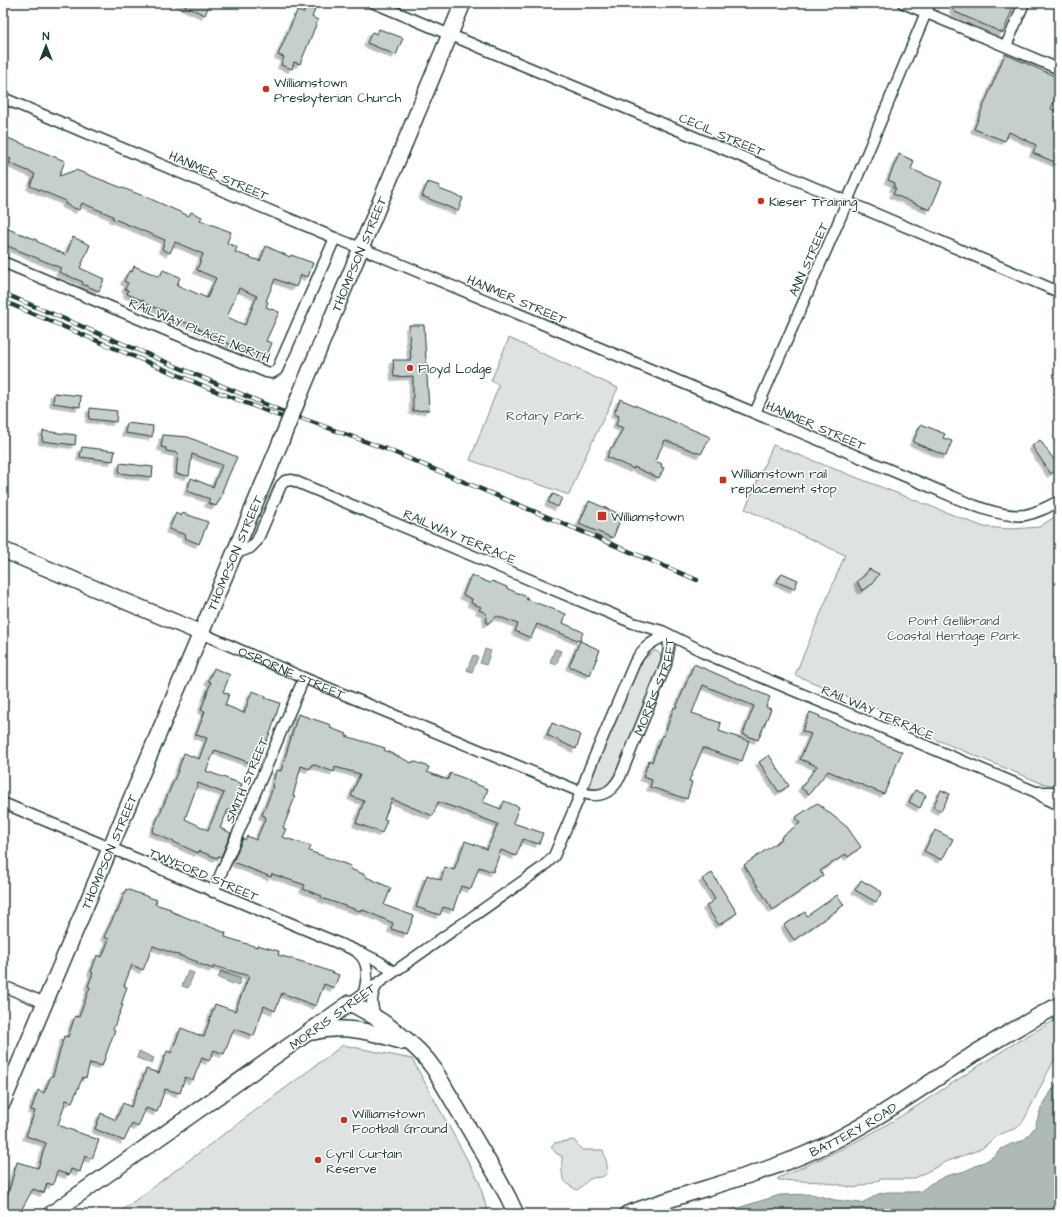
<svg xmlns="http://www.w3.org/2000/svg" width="1062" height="1217" font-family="'Architects Daughter',sans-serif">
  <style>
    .green { fill: #dee3e2; stroke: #7e908b }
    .water { fill: #afbab7; stroke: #758883 }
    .building { fill: #c7cfcc; stroke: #1f3d34; fill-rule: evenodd; filter: url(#shadow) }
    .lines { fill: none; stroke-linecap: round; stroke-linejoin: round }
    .street-casing { stroke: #1f3d34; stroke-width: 13 }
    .secondary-casing { stroke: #1f3d34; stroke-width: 18 }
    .street { stroke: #fff; stroke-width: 10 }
    .secondary { stroke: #fff; stroke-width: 15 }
    .rail-casing { stroke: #1f3d34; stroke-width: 4.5 }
    .rail { stroke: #fff; stroke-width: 3; stroke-dasharray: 9; stroke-linecap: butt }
    .secondary-bridge-casing { stroke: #1f3d34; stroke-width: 18; stroke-linecap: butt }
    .secondary-bridge { stroke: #fff; stroke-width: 15 }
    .poi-dot { fill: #c8321e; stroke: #fff; stroke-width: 1.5 }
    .labels { text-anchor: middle; stroke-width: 3; stroke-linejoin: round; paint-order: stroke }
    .poi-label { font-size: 13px; fill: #1f3d34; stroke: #fff; text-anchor: start }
    .street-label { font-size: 13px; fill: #1f3d34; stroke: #fff }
    .park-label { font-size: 13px; fill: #455e57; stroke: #fff }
  </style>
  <defs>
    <filter id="shadow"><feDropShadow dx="-3.5" dy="3.5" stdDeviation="0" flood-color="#0004"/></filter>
  </defs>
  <rect width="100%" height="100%" fill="#fff"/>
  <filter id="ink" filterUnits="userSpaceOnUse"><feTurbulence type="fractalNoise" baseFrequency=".025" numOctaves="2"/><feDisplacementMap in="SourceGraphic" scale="8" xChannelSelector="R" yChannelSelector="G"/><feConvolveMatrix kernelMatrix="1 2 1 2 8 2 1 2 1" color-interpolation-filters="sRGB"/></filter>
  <g filter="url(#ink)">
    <g class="green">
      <polygon points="509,338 618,388 585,457 569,495 470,460 499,385 491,381"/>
      <polygon points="773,445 984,527 1012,529 1039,527 1059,514 1059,784 1051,785 1041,783 918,732 918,726 795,675 845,555 745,509"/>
      <polygon points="654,651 657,651 661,656 661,666 613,780 603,788 592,789 589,783 639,666 645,658"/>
      <path d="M1059,1018V1050L1024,1120L1017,1128L1000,1134L981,1149L946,1162L913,1179H882L855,1188L824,1182L778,1180V1178C812,1163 846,1148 879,1129C940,1094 996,1051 1059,1018Z"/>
      <polygon points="343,1045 412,1059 479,1181 488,1214 117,1214"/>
      <path d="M574,1140L582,1150H603C605,1158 612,1172 602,1177C599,1178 595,1177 592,1178C587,1180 582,1187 577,1190C559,1181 562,1174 562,1156L557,1154L551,1147L554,1143Z"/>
    </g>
    <g class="water">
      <polygon points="485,649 491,651 486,665 480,663"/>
      <polygon points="555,649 561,651 556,665 550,662"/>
      <polygon points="473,655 478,657 472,672 467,670"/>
      <polygon points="188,971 194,973 188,988 182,986"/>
      <polygon points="221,971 241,979 238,986 218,978"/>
      <polygon points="139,1051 154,1058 152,1064 137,1058"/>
      <polygon points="1059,1079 1059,1214 718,1214 780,1195 811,1194 835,1200 861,1203 870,1199 878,1194 887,1192 913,1192 921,1191 930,1184 946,1176 965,1171 986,1161 994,1156 1001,1149 1011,1144 1022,1141 1027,1137 1035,1127 1041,1108"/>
    </g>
    <g class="building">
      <polygon points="178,3 210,3 205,15"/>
      <polygon points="955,3 1015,3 1003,33 955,12 953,9"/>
      <polygon points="306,7 315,10 312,17 318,20 300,64 294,62 292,69 281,65 284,57 278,55 297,11 304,13"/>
      <polygon points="379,29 403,38 396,55 367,43 372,32 377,34"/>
      <polygon points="1005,54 1059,78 1059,89 1051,109 1059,112 1059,164 1033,153 1036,145 1009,132 1005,141 974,129"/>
      <path d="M3,136L65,161L59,176L76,170L146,197L189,216L191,212L202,217L200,220L231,232L227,243L237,247L235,252L260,261L266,246L290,257L291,255L313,263L308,277L301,275L296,287L275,279L266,301L268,302L266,307L279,312L266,341L272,343L266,358L236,345L235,346L221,341L222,339L199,329V328L177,319L175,325L163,320L167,312L143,303L144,301L127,294L128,290L125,289L128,283L124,281L129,271L132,272L134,266L160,277L163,270L180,277L177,285L207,298L216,278L197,270L203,254L175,242L170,253L162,249L165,240L112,218L113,216L82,203L79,210L65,204L66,201L30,186L35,174L9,163L11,159L3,156ZM239,288L257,296L245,325L227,317Z"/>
      <polygon points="899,154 914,161 911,169 942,182 930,210 893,194 896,188 893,188 895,183 888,180"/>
      <polygon points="428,182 440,186 439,189 463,198 458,211 422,196"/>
      <polygon points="3,227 37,240 36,241 66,255 73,237 90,245 80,268 104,279 99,291 82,284 83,282 59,272 61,268 3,244"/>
      <polygon points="409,325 424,325 429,410 413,411 413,376 394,377 393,360 411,360"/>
      <polygon points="54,393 81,396 80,407 53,403"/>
      <polygon points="620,399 710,437 701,454 665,440 655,461 662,464 661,467 664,468 659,478 634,467 634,469 607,457 611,447 613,448 623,428 616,425 619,416 614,414"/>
      <polygon points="90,408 117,411 116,422 89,419"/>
      <polygon points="127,423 153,426 152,437 125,433"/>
      <polygon points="921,424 945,434 943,438 952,441 946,456 913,442"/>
      <polygon points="43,431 76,435 75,445 42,441"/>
      <polygon points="163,435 188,437 237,457 222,491 223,491 219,502 218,502 216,506 208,503 210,499 187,491 191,478 213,487 222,465 192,454 189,476 176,474 178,453 166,451 166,448 161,447"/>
      <polygon points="1040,440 1059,467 1059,468 1051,474 1032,446"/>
      <polygon points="82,447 115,451 113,461 80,457"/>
      <polygon points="120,463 153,467 152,477 119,473"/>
      <polygon points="553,494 562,498 558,507 548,502"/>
      <polygon points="589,501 622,515 613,538 579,524"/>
      <polygon points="176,513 181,516 183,513 208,522 199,544 185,538 186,535 169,529"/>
      <polygon points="869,569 879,574 872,584 862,591 857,581 864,576"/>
      <polygon points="782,573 798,580 794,589 777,582"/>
      <polygon points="471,575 490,583 492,581 507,587 506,588 527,597 526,599 566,614 563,623 583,632 580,641 537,624 531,638 515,631 518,624 497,616 487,624 486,613 479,610 481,607 471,603 472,599 463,595"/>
      <polygon points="580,641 600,650 590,675 569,666"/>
      <polygon points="694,664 770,697 766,707 771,709 758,740 743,734 754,706 703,685 692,713 721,723 719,731 749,741 742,761 703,748 689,781 692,782 687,799 650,787 652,780 643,777 649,760 652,762 662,735 664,736 674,707 676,708"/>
      <path d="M214,668L230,675L223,692L229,694L225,705L244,713L252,691L266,696L265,698L280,703L271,731L262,750L261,749L256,765L215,750L206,771L242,784L237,799L242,801L237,813L228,810L220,828L231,833L221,857L218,856L217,858L199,851L198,853L152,832L177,773L184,753L199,759L207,738L196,735L205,711L201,710L211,682L208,681ZM198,783L224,793L208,830L185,819Z"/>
      <polygon points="810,712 820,716 819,717 902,752 884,794 828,771 809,794 801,788 817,766 800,759 811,734 802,731"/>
      <polygon points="298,714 331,725 330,728 347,734 346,736 385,748 384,750 412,763 413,761 429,767 427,772 448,780 450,773 469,780 468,781 488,789 483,802 501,809 504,801 519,807 513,823 543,833 539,844 523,839 516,856 501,850 493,872 479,867 471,889 461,886 453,910 443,907 440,915 416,907 427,875 441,880 445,867 454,870 465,841 487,849 498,824 459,809 438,802 433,816 392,799 384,819 387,820 382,833 356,823 364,801 351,796 360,774 335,767 334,772 312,764 310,769 301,766 293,796 295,797 283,828 286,829 282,837 311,846 309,851 351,866 350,869 366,875 366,877 391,888 384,905 414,916 407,934 391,929 393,923 361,909 360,911 321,898 322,896 303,889 305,885 272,874 271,877 233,862 243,838 245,840 247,836 256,840 266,817 262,815 273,788 272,788 276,770 281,771"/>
      <polygon points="552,723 581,735 576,749 547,735"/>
      <polygon points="769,755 789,786 779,792 759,762"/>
      <polygon points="915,790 926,795 920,808 909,802"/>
      <polygon points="941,790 950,794 941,811 933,807"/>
      <polygon points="817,803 847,827 861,847 848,857 846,854 820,871 823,876 773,910 744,865 782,839 781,837 800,823 796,817"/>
      <polygon points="935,830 953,839 942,860 924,851"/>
      <polygon points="712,873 737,913 719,925 706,906 715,899 702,879"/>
      <polygon points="861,880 882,892 876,902 855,890"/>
      <polygon points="126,889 157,900 155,904 171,909 170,911 226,933 225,937 257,947 257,945 279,951 278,955 310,964 339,975 334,988 324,984 316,1006 282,993 275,1011 264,1006 254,1036 234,1029 224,1054 214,1050 209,1061 202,1058 193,1080 185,1077 180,1093 165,1089 157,1112 146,1108 138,1127 132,1124 124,1141 95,1129 101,1113 116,1120 123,1103 131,1107 139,1087 140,1088 146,1069 159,1073 167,1051 171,1053 181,1028 204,1037 215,1004 235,1011 249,976 214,966 213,969 197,963 198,962 153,946 143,970 132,965 124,986 127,987 121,1005 123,1005 113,1029 115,1030 102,1066 90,1063 86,1078 83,1077 72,1102 66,1100 58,1125 99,1140 92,1159 85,1156 80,1172 71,1169 69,1175 57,1171 53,1185 47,1183 44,1193 33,1189 19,1214 3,1214 3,1192 8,1194 17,1162 38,1168 46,1143 26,1136 35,1111 31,1110 38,1090 44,1093 51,1076 53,1076 64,1036 68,1037 75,1016 79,1017 90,987 88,986 93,973 91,972 97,955 102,957 109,939 104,937 116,912 117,913"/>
      <polygon points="837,895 844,905 794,940 784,925 805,912 807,916"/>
    </g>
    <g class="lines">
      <g class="street-casing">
        <g id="street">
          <polyline points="374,3 733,153 1059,292"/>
          <polyline points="903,3 1059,69"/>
          <polyline points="1006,46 1024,3"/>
          <path d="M3,98L335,238L383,257L926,485C953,496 996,519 1025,515C1037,513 1048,507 1059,501"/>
          <polyline points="3,262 266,372 272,373 277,370 335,238"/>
          <polyline points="755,413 841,216 930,3"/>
          <polyline points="234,554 250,548 257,541 281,485 285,481 292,480 633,623 662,631 710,655"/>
          <path id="s1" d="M201,633L304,678L581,792C598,799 611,794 620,777L666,664L669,648L668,634C652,642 644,646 635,662L590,767C586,778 582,789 578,800L554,856L543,867L350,1003"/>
          <polyline points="704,653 1036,792 1046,799 1059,805"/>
          <polyline points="1036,792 1059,792"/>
          <polyline points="3,803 364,954 380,962 393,972"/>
          <polyline points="213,892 304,678"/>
          <path d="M357,952C371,963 367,978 364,993"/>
          <polyline points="3,986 45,1003"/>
          <path d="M378,1019C370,1009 370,994 378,984"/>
        </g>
      </g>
      <g class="secondary-casing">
        <g id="secondary">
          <path id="s2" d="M299,397L463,3"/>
          <polyline points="3,550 201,633"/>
          <path d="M313,1032C343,1024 374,1032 403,1042"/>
          <path id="s3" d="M3,1102L201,633L281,441"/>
          <path d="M51,1214L350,1003C379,1018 416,1042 434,1069L495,1173L508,1197L516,1214"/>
          <path id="s4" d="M627,1214C694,1189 766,1175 830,1143C876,1120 917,1091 960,1063C992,1042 1025,1023 1059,1005"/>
        </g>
      </g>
      <use href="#street" class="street"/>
      <use href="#secondary" class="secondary"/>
      <g class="rail-casing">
        <g id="rail">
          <polyline points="3,293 279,410 386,449 697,580"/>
          <polyline points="3,301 218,392 282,417"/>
        </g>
      </g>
      <use href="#rail" class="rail"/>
      <g class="secondary-bridge-casing">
        <polyline id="secondary-bridge" points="281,441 299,397"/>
      </g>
      <use href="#secondary-bridge" class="secondary-bridge"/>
    </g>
  </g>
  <g class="poi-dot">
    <circle cx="266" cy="89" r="4"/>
    <circle cx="761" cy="201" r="4"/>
    <circle cx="410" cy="368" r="4"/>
    <rect x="719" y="476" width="8" height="8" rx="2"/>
    <rect x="597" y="511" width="10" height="10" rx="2"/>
    <circle cx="344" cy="1120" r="4"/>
    <circle cx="318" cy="1160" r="4"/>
  </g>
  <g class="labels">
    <g class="poi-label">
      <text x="274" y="87">Williamstown<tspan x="274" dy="15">Presbyterian Church</tspan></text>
      <text x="769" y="206">Kieser Training</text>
      <text x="418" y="373">Floyd Lodge</text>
      <text x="731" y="478">Williamstown rail<tspan x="731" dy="15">replacement stop</tspan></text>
      <text x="611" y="521">Williamstown</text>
      <text x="352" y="1118">Williamstown<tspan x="352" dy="15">Football Ground</tspan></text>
      <text x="326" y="1158">Cyril Curtain<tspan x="326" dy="15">Reserve</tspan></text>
    </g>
    <g class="street-label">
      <text transform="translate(722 134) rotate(23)" y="5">CECIL STREET</text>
      <text transform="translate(219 175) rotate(23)" y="5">HANMER STREET</text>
      <text dy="5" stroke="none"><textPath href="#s2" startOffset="155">THOMPSON STREET</textPath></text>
      <text transform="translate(808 259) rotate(-66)" y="5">ANN STREET</text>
      <text transform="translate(517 299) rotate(23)" y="5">HANMER STREET</text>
      <text transform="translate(200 330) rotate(22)" y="5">RAILWAY PLACE NORTH</text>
      <text transform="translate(816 425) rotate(23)" y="5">HANMER STREET</text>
      <text transform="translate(460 536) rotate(23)" y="5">RAILWAY TERRACE</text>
      <text dy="5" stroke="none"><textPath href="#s3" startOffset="596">THOMPSON STREET</textPath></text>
      <text dy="5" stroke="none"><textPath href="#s1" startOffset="99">OSBORNE STREET</textPath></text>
      <text dy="5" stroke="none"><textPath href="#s1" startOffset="556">MORRIS STREET</textPath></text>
      <text transform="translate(878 712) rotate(23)" y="5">RAILWAY TERRACE</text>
      <text transform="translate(246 780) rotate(-67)" y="5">SMITH STREET</text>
      <text dy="5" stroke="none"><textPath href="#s3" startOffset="272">THOMPSON STREET</textPath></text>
      <text transform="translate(204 874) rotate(23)" y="5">TWYFORD STREET</text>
      <text transform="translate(332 1016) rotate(-36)" y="5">MORRIS STREET</text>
      <text dy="5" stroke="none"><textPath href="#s4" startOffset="242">BATTERY ROAD</textPath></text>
    </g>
    <g class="park-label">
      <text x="545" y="420">Rotary Park</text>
      <text x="954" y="625">Point Gellibrand<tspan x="954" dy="15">Coastal Heritage Park</tspan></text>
    </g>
  </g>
  <rect width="1062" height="1217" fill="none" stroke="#fff" stroke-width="16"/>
  <rect x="8" y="8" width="1046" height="1201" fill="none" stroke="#1f3d34" stroke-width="1.5" filter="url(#ink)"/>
  <g transform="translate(46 46)" stroke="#ffffff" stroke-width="3" paint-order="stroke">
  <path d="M0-3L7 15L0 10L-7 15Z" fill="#1f3d34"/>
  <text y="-6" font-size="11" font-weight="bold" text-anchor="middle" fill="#1f3d34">N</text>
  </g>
</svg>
